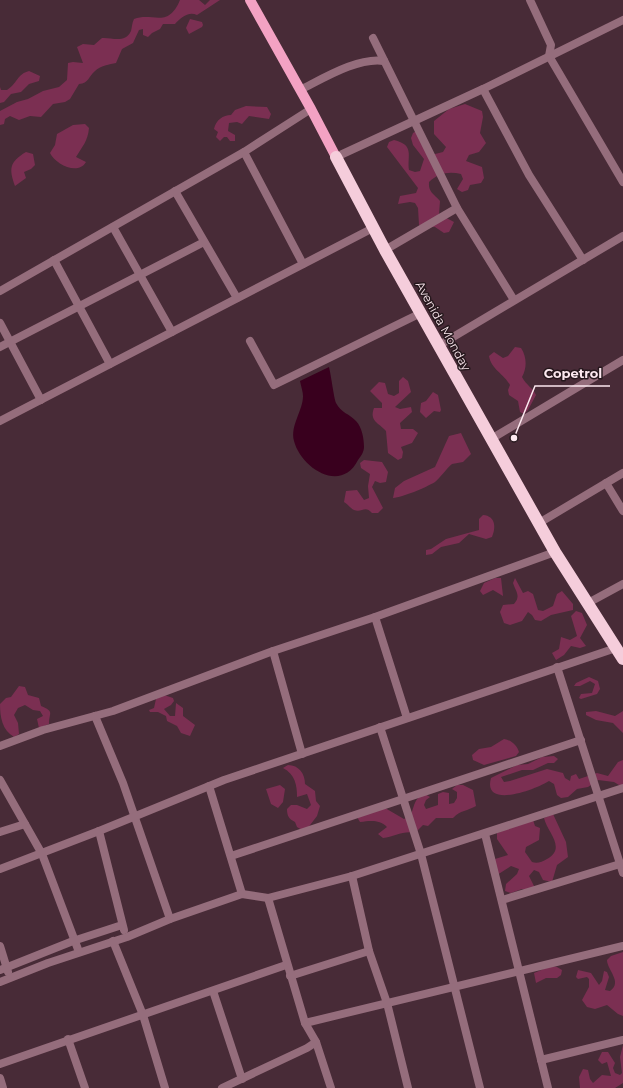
<svg xmlns="http://www.w3.org/2000/svg" width="623" height="1088" font-family="Montserrat,sans-serif">
  <style>
    .green { fill: #7b2f52 }
    .water { fill: #39001e }
    .lines { fill: none; stroke-linecap: round; stroke-linejoin: round }
    .minor { stroke: #956d7c; stroke-width: 8 }
    .major { stroke: #f3a2c3; stroke-width: 10 }
    .highway { stroke: #f5cddb; stroke-width: 12 }
    .labels { text-anchor: middle; stroke-width: 3; stroke-linejoin: round; paint-order: stroke }
    .street-label { font-size: 12px; fill: #fce8ef; stroke: #26181d }
    .leader { fill: none; stroke: #fce8ef; stroke-width: 1.5 }
    .callout-dot { fill: #fce8ef; stroke: #26181d; stroke-width: 1.5 }
    .callout-label { font-size: 13px; text-anchor: middle; font-weight: bold; fill: #fce8ef; stroke: #26181d; stroke-width: 3; stroke-linejoin: round; paint-order: stroke }
  </style>
  <rect width="100%" height="100%" fill="#482b37"/>
  <g class="green">
    <path d="M180,0H199L205,5L210,0H220L197,15C188,11 181,18 175,24H163L160,29L152,33L148,37L143,35V29L139,30L133,43L122,49L116,63C110,64 100,66 95,71C88,77 89,83 79,84L70,99L65,102L53,104L41,117L30,116L19,120L10,116L5,119L4,124L0,125V111L17,102L28,99L43,91L59,87L67,80L68,63L73,62L83,63L77,47L83,44L94,45L102,38C111,37 125,44 131,31C132,27 132,23 134,19C153,12 168,29 180,0Z"/>
    <polygon points="190,19 202,22 203,25 202,27 189,34 186,28"/>
    <path d="M29,71L40,76L39,81L29,84L21,92L11,94L4,102L0,103V87L1,90H7C17,84 17,74 29,71Z"/>
    <path d="M465,104L482,111L483,117L480,133L486,143L479,152L469,155L466,161L482,167L484,178L481,183L470,185L468,190L462,192L457,189L463,179L461,174C449,171 438,173 429,182C428,192 434,194 440,201L439,214L454,222L449,232L444,233L435,227L419,225L418,208L415,203L410,202L398,204L400,196L416,193L418,188L387,147L389,142L394,140C415,145 407,156 409,170L415,172L420,171L424,159L413,145L411,138L413,133L418,130L431,155L443,152L446,147L434,134V121L449,109Z"/>
    <path d="M246,106L267,107L271,114L269,119L249,116L242,124L237,122L229,123L228,131L235,135V141H230L227,137H224L220,141L216,137L218,132L214,129C216,120 223,115 231,115L235,110Z"/>
    <path d="M85,124L89,128C88,141 82,147 76,157L86,162C78,176 55,164 50,153L55,145L57,134L73,125Z"/>
    <path d="M26,152L33,154L35,165L31,169L24,172L26,178L15,186C9,169 9,162 26,152Z"/>
    <path d="M515,347L521,348C527,357 527,368 522,377C526,385 533,388 536,395L528,410L524,414L520,412L518,401L509,395L508,390L510,385C504,374 491,369 489,356L494,352L503,358L508,356Z"/>
    <path d="M403,377L408,381L411,392L395,407L400,409L411,407L412,412L400,423L401,429H413L418,433L412,443L401,447L403,452L402,458L398,460L388,453L386,431C379,423 369,421 374,408H382V403L370,391L379,382L385,383L388,394L394,396L399,393V381Z"/>
    <polygon points="433,392 438,395 441,410 440,412 434,411 426,418 420,412 421,403 426,401"/>
    <path d="M461,433L471,454L463,462L452,464C447,468 439,479 435,482C425,488 403,497 393,498L395,488L404,481L435,467L449,436Z"/>
    <path d="M364,460L382,462L388,472L386,482L380,483L375,481L372,487L383,508L378,513H372C365,505 362,513 354,510C351,509 348,504 344,502L346,491L357,490L364,500L369,498L368,486L370,474L361,468L360,463Z"/>
    <path d="M483,515C496,516 496,528 492,537L486,539L469,534L459,543L441,547L432,554L426,555V550L431,549L446,539L479,530V519Z"/>
    <polygon points="495,578 501,578 503,596 493,590 483,595 480,591 484,583"/>
    <path d="M515,578L523,593L528,591L533,594L538,610L543,611L553,606L557,594L562,591L573,604V610L551,615L541,621L535,620L532,615L528,612L522,621L510,625L504,623L500,612L503,605L514,604C521,596 516,592 513,583Z"/>
    <polygon points="576,611 582,613 587,625 580,638 586,646 580,648 571,646 564,655 556,660 552,653 559,649 561,637 570,640 577,636 571,616"/>
    <polygon points="589,677 598,681 600,689 597,694 581,699 579,698 581,694 592,693 595,684 590,681 580,686 574,686 576,683"/>
    <path d="M19,686L25,687L28,695L39,698L41,706C55,712 49,712 49,724L39,728L37,719L43,716L40,711L33,710L25,705L18,708L14,715L18,723L19,734L14,737C2,730 0,717 0,704L6,698L11,697Z"/>
    <polygon points="164,695 173,698 174,701 171,705 164,709 170,716 175,716 176,703 183,708 183,716 195,725 190,736 181,733 177,726 167,721 166,716 158,712 150,712 149,710 154,708 156,699"/>
    <polygon points="596,711 615,716 623,711 623,733 613,723 596,720 586,715 586,712"/>
    <path d="M504,739C511,740 517,745 519,752L516,756L484,765L473,760L472,755L479,749L491,747Z"/>
    <path d="M554,756L558,759L554,763H548L533,770H522L501,777L504,782L510,781L547,769L563,773L565,778L570,781L571,776L576,774L579,779L597,773L608,776L618,762L623,760V793L619,785L614,782L598,780L588,787L577,789L568,797L561,798L557,795L554,784L549,781C537,789 482,810 491,778L517,765L528,764L542,757Z"/>
    <path d="M288,765C299,765 305,774 305,784L315,791L316,801L320,806L317,816L307,829L302,830L297,827L295,822C289,819 287,816 287,809L291,805H297L307,809L311,805L307,794L297,797C297,785 295,774 283,768Z"/>
    <polygon points="280,785 285,789 283,802 278,808 271,804 266,789"/>
    <path d="M457,785H463L473,790L476,806C468,811 460,810 453,818H436L428,826L423,825L415,833C404,830 394,837 383,838L378,834L387,827C379,819 370,821 360,822L357,817L385,808L404,819L410,816C415,807 413,798 425,794L430,797L426,800L424,805L426,809L438,805V794L443,792L449,793V804L454,803L457,798V792L452,789Z"/>
    <path d="M553,814L566,842L568,857L557,865L552,882L543,880L539,872L534,870L529,876L535,888L531,891L522,889L511,893L505,891L506,884L517,874L519,869L511,866L497,875L491,874L490,866L495,859L508,855L497,839V833L533,820L535,826L540,828L539,840L526,847L525,852L532,862C537,864 542,862 547,859C567,848 547,832 544,818Z"/>
    <path d="M623,952V1016L618,1014L607,1005L595,1009L587,1007L582,1000L589,987V979L587,977L578,979L576,977L578,970L591,973L599,985L602,981L604,971L607,972L609,977L605,990L610,991C623,982 607,970 607,960L611,956Z"/>
    <polygon points="551,966 557,967 562,970 561,975 557,978 546,978 536,983 534,973"/>
    <polygon points="623,1045 623,1083 615,1088 580,1088 579,1077 583,1069 588,1070 590,1079 593,1083 602,1075 611,1076 607,1062 602,1064 598,1060 602,1052 608,1052 615,1063 613,1068 615,1073 620,1075 622,1073 620,1057"/>
  </g>
  <path class="water" d="M329,367C331,375 334,398 336,403C341,413 350,414 356,421C362,427 364,439 364,447C364,452 361,456 358,460C341,494 301,468 294,441C290,425 303,411 303,396C303,392 301,386 300,381Z"/>
  <g class="lines">
    <g class="minor">
      <polyline points="530,0 551,45 549,56 623,182"/>
      <polyline points="373,38 457,208 514,300"/>
      <polyline points="483,89 529,175 583,260"/>
      <path d="M300,90C324,78 358,57 384,61"/>
      <polyline points="244,152 303,264"/>
      <polyline points="336,157 483,89 623,20"/>
      <polyline points="175,191 237,298"/>
      <polyline points="113,227 172,332"/>
      <polyline points="385,250 457,208"/>
      <polyline points="54,260 110,364"/>
      <polyline points="0,291 244,152 311,109"/>
      <polyline points="0,323 41,400"/>
      <polyline points="250,341 274,385 421,313"/>
      <polyline points="438,346 623,236"/>
      <polyline points="0,347 204,242"/>
      <polyline points="0,421 373,228"/>
      <polyline points="491,439 623,360"/>
      <polyline points="606,483 623,511"/>
      <polyline points="539,523 623,473"/>
      <polyline points="588,603 623,584"/>
      <polyline points="375,617 407,718"/>
      <polyline points="273,651 302,754"/>
      <polyline points="557,667 623,873"/>
      <polyline points="95,716 123,783 170,919"/>
      <polyline points="380,727 421,854 480,1088"/>
      <polyline points="0,746 43,730 113,711 273,651 375,617 555,552"/>
      <polyline points="0,780 42,854 79,952"/>
      <polyline points="209,786 242,894"/>
      <polyline points="99,831 124,930"/>
      <polyline points="0,832 25,824"/>
      <polyline points="485,834 548,1088"/>
      <polyline points="231,856 581,740"/>
      <polyline points="0,869 99,831 224,780 616,648"/>
      <polyline points="352,876 369,951 387,1003 408,1088"/>
      <polyline points="502,900 620,864"/>
      <polyline points="113,941 143,1015 165,1088"/>
      <polyline points="0,946 8,972"/>
      <polyline points="0,970 73,941 122,925"/>
      <polyline points="290,976 369,951"/>
      <polyline points="0,982 48,963 127,937 170,919 242,894 268,898 352,876 623,788"/>
      <polyline points="213,991 242,1079"/>
      <polyline points="305,1023 623,946"/>
      <polyline points="68,1039 85,1088"/>
      <polyline points="316,1042 331,1088"/>
      <polyline points="541,1060 623,1040"/>
      <polyline points="0,1064 286,965"/>
      <polyline points="0,1078 3,1088"/>
      <polyline points="222,1088 307,1048 316,1042 305,1023 268,898"/>
    </g>
    <polyline class="major" points="250,0 311,109 336,157"/>
    <polyline class="highway" points="336,157 385,250 555,552 623,659"/>
  </g>
  <g class="labels">
    <g class="street-label">
      <text transform="translate(443 326) rotate(61)" y="4">Avenida Monday</text>
    </g>
  </g>
  <path class="leader" d="M514 438L535 386H610"/>
  <circle class="callout-dot" cx="514" cy="438" r="4"/>
  <g class="callout-label">
    <text x="573" y="378">Copetrol</text>
  </g>
</svg>
